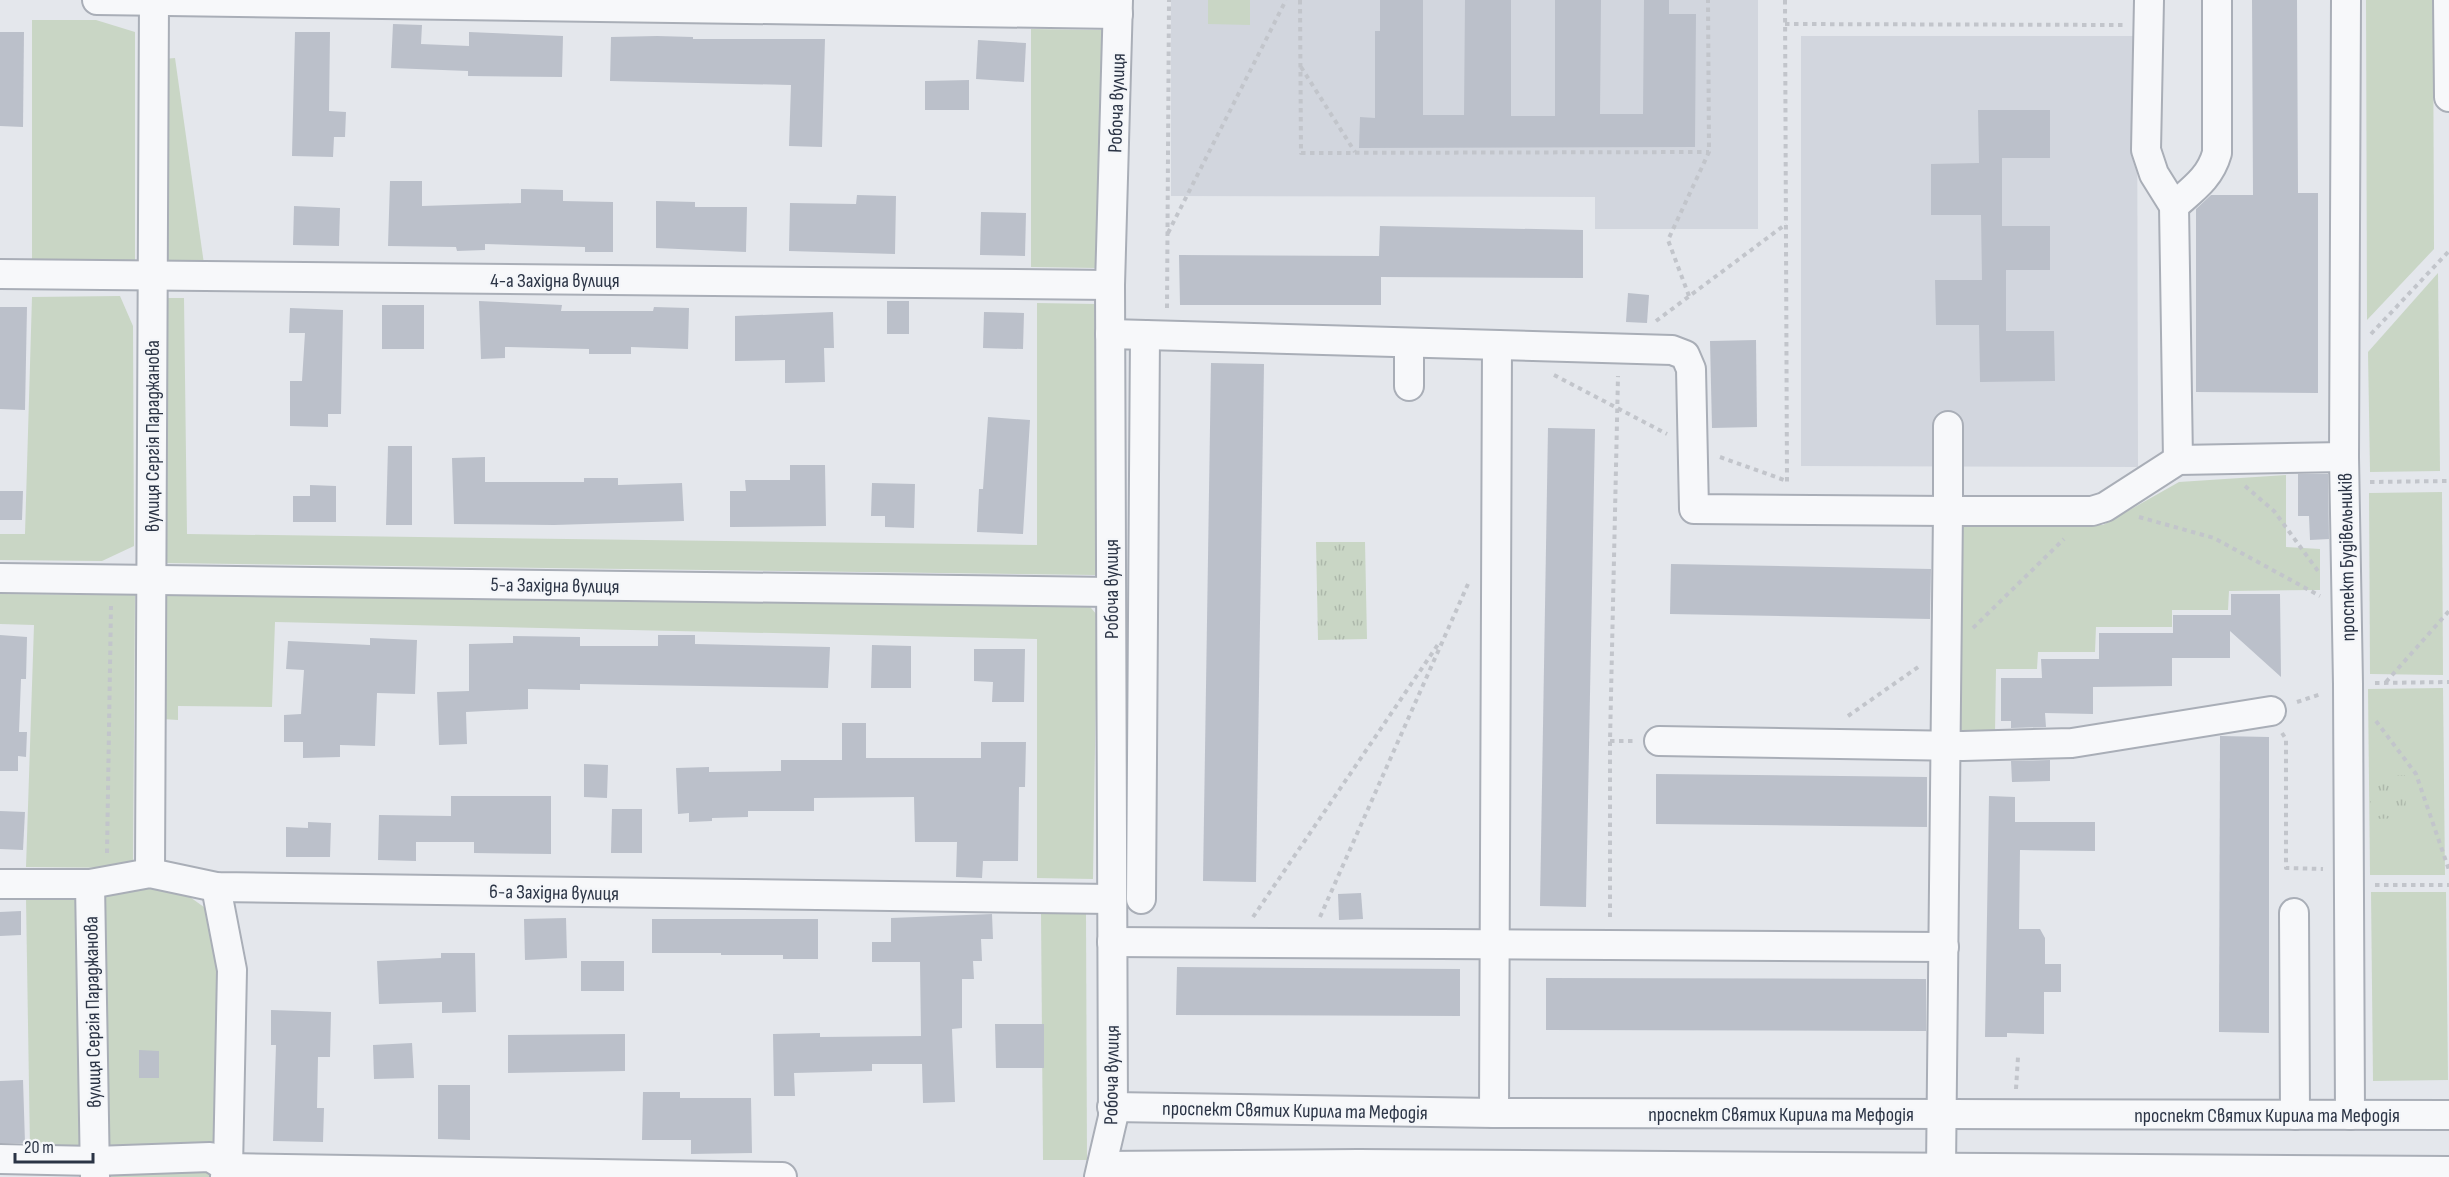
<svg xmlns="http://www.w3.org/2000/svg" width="2449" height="1177" font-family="'Sofia Sans Condensed',sans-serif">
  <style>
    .built { fill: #d2d6de }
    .green { fill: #c9d6c5 }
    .park { fill: url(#park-tufts) }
    .building { fill: #bbc0ca }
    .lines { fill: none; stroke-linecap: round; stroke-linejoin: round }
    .minor-casing { stroke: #a9aeb7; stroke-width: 32 }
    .path { stroke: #c2c5cb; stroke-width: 4; stroke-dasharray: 4.5 4.5; stroke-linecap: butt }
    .minor { stroke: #f7f8fa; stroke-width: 28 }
    .labels { text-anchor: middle; stroke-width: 4.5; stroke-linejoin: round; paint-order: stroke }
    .street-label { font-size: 20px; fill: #2b3445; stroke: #f4f6f9 }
  </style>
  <defs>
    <pattern id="park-tufts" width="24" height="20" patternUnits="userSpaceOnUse" patternTransform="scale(1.5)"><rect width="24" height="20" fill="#c9d6c5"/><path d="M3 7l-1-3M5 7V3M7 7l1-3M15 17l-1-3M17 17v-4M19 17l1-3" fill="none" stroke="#adb8ab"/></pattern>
  </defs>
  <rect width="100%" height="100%" fill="#e4e7ec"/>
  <g class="built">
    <polygon points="1171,0 1758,0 1758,229 1595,229 1595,197 1171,196"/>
    <polygon points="1801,36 2137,36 2138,467 1801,466"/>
  </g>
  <g class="green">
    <polygon points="1208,0 1250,0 1250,25 1208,24"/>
    <polygon points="2366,0 2433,0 2434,249 2367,320"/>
    <polygon points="32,20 96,20 135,32 135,260 32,260"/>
    <polygon points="1031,29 1102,30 1097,268 1031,267"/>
    <polygon points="175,58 204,264 165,266 163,59"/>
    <polygon points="2438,273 2440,471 2370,472 2368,352"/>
    <polygon points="120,296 133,326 134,546 102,561 0,560 0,534 25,534 32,297"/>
    <polygon points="164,298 184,298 187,534 1037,545 1037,303 1096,304 1103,564 1095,575 163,563"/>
    <polygon points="2286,475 2286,547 2320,549 2320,590 2229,591 2228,610 2172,610 2172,627 2096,627 2095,652 2038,652 2037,669 1996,669 1995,733 1958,733 1961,524 2103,525 2179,482"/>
    <polygon points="2442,492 2443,675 2370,674 2369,493"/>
    <polygon points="0,594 135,595 133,868 26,867 34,625 0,624"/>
    <polygon points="162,594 1086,602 1097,615 1093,879 1037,878 1037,639 275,622 272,707 178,706 178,720 162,719"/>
    <polygon points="2443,688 2445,875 2370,875 2368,689"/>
    <polygon points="151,884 187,895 211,912 223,967 216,1150 102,1150 101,899 115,887"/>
    <polygon points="2371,892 2446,892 2448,1080 2373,1081"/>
    <polygon points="26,899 82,899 84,1150 30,1149"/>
    <polygon points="1041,914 1086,914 1087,1160 1043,1160"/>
    <polygon points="204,1165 217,1177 102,1177 102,1168"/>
  </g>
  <g class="park">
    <polygon points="1365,542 1367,639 1318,640 1316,542"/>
    <polygon points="2405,775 2406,818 2370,819 2370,776"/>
  </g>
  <g class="building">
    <polygon points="1380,0 1423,0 1423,115 1464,115 1465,0 1511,0 1511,116 1555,116 1555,0 1601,0 1600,114 1643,114 1644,0 1669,0 1669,14 1696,14 1695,147 1359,148 1360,117 1375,118 1375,31 1380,31"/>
    <polygon points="2252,0 2297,0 2298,193 2318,193 2318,393 2196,392 2196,209 2211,195 2253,195"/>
    <polygon points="393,24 422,25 421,44 469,46 469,32 563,36 562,77 468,76 468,71 391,68"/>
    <polygon points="0,32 24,32 23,127 0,126"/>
    <polygon points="295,32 330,32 329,111 346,112 345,137 334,137 333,157 292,156"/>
    <polygon points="657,36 693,37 693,39 825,39 822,147 789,146 791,85 610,81 611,37"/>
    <polygon points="978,40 1026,43 1024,82 976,79"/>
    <polygon points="969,80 969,110 925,110 925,81"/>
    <polygon points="1978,110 2050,110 2050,158 2002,158 2002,226 2050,226 2050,270 2006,270 2006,331 2054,331 2055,381 1980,382 1979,325 1936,325 1935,280 1982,280 1981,215 1931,215 1931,164 1979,163"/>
    <polygon points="390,181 422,181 422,206 521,203 521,189 563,190 563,201 613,202 613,252 585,252 585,247 485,244 485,250 457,251 456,247 388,246"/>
    <polygon points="857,195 896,196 895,254 789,251 790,203 856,204"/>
    <polygon points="656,201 695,202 695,207 747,207 746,252 656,248"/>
    <polygon points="294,206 340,208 339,246 293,245"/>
    <polygon points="981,212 1026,213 1025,256 980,255"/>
    <polygon points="1380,226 1583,230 1583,278 1381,277 1381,305 1180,305 1179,255 1379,256"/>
    <polygon points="1628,293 1649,295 1647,323 1626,322"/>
    <polygon points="479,301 562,305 561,311 653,311 654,307 689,308 688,349 631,347 631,354 589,354 589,349 505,347 505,358 481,359"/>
    <rect x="887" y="301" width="22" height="33"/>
    <rect x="382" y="305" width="42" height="44"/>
    <polygon points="0,307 27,307 25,410 0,409"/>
    <polygon points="290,308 343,310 341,414 328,414 328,427 290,426 290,381 302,381 305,333 289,333"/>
    <polygon points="833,312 834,348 824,348 825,382 785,383 785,360 735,361 735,316"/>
    <polygon points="984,312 1024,313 1023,349 983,348"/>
    <polygon points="1756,340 1757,427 1712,428 1710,341"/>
    <polygon points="1211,363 1264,364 1256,882 1203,881"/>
    <polygon points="988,417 1030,420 1023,534 977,532 979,489 983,489"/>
    <polygon points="1548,428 1595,429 1586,907 1540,906"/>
    <polygon points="388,446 412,446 412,525 386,525"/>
    <polygon points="485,457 485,482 584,482 584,478 618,478 618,485 682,483 684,521 554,525 454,524 452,458"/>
    <polygon points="790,465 825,465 826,526 730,527 730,491 746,491 745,480 790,480"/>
    <polygon points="2298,474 2328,474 2329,539 2310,540 2309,516 2298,516"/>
    <polygon points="872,483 915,484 914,528 885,527 885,516 871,516"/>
    <polygon points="310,485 336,486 336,522 293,522 293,496 310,496"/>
    <polygon points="0,491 23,491 22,520 0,520"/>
    <polygon points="1671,564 1931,569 1930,619 1670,614"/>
    <polygon points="2231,594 2280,594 2281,677 2230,631 2230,658 2172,658 2172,686 2093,687 2093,714 2045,713 2046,727 2011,728 2011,721 2001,721 2001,678 2042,678 2041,659 2099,659 2099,633 2173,633 2173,615 2231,615"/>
    <polygon points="0,635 27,637 26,679 21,679 19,732 27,732 26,757 18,756 18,771 0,771"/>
    <polygon points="658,635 695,635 695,644 830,647 828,688 580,684 580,690 528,689 528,709 466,712 467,744 439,745 437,692 469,691 469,644 513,643 513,636 580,637 580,646 658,646"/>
    <polygon points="370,638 417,640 415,694 377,693 375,746 340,745 340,757 303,758 303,742 284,742 284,715 301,714 304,670 286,669 288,641 370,645"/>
    <polygon points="872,645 911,646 911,688 871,688"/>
    <polygon points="974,649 1025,649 1024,702 992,702 993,682 974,681"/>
    <polygon points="842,723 866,723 866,758 981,758 981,742 1026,742 1025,787 1019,787 1018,861 983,861 982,878 956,877 957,842 915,842 914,797 814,798 814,811 748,811 748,817 712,818 712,821 689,822 689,813 678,814 676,768 709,767 709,772 781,771 781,760 842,760"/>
    <polygon points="2220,736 2269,737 2269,1033 2219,1032"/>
    <polygon points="2050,760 2050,781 2012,782 2011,761"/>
    <polygon points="584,764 608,765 607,798 584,797"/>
    <polygon points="1656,774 1927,777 1927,827 1656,824"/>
    <polygon points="451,796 551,796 551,854 474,853 474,842 416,842 416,861 378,860 379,815 451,816"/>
    <polygon points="1989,796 2015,797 2015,822 2095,822 2095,851 2020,850 2019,929 2040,929 2045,938 2045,964 2061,964 2061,992 2044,992 2044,1034 2007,1033 2007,1037 1985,1037"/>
    <polygon points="612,809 642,809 642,853 611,853"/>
    <polygon points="0,811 25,812 23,850 0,849"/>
    <polygon points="308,822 331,823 330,857 286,857 286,827 308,828"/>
    <polygon points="1361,893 1363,919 1339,920 1338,894"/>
    <polygon points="21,911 21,935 0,936 0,912"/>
    <polygon points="992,914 993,939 981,939 982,961 973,961 974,979 962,979 962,1028 952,1029 955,1102 923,1103 922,1064 872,1064 872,1071 794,1073 795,1096 774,1096 773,1034 820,1033 820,1037 921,1036 920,962 872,962 872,942 891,942 891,918"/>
    <polygon points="566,918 567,958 525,960 524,919"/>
    <polygon points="652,919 818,919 818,959 783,959 783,955 721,955 721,953 652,953"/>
    <polygon points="441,953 475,953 476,1012 442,1013 442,1002 379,1004 377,961 441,958"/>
    <rect x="581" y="961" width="43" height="30"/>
    <polygon points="1177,967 1460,969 1460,1016 1176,1015"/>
    <polygon points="1546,978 1926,979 1926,1031 1546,1030"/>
    <polygon points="271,1010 331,1012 330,1057 318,1057 317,1108 324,1108 323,1142 273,1141 276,1045 271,1045"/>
    <polygon points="995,1024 1044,1024 1044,1068 996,1068"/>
    <polygon points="625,1034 625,1071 508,1073 508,1035"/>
    <polygon points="412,1043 414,1078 374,1079 373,1045"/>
    <polygon points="139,1050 159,1051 159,1078 139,1078"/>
    <polygon points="23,1080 25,1143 0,1143 0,1081"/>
    <polygon points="438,1085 470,1085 470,1140 438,1139"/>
    <polygon points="643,1092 680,1092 680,1098 751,1098 752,1153 691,1154 691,1140 642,1140"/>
  </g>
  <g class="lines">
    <g class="minor-casing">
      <g id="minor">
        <polyline points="97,0 1118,14"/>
        <polyline points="2149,0 2146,150 2154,174 2174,206 2178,460"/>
        <polyline points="2346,0 2344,457 2348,684 2350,1115"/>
        <polyline points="2448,0 2449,97"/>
        <path d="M2174,206C2193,189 2210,178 2217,153V0"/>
        <polyline points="0,274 1110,285"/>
        <polyline points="1110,334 1672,350 1685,355 1691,369 1694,509 1948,511 1948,426"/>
        <polyline points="1409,386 1409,343"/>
        <polyline points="0,578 1111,592"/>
        <polyline points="1659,741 1963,746 2072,743 2271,711"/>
        <polyline points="150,873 154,0"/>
        <polyline points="0,884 90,884 150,873 216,887 1111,899"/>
        <polyline points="90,884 95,1177"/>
        <polyline points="216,887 232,970 228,1168 225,1177"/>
        <polyline points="1141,899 1145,335"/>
        <polyline points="2294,913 2295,1115"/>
        <polyline points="1112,942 1944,947"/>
        <polyline points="1112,1107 1494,1113 2449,1115"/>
        <polyline points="1494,1113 1497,345"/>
        <polyline points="0,1159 95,1161 210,1157 228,1168 782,1177"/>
        <polyline points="1102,1166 1358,1164 2449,1171"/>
        <polyline points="1941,1169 1948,511 2092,511 2105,507 2178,460 2344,457"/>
        <polyline points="1099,1177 1113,1117 1110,285 1118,0"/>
      </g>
    </g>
    <g class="path">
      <polyline points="1300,0 1301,153 1709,152"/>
      <polyline points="1785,0 1787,482"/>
      <polyline points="1785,24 2124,25"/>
      <polyline points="1301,67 1355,152"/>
      <polyline points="1168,233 1286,0"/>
      <polyline points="1689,296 1668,240 1709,152 1708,0"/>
      <polyline points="1167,308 1169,0"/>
      <polyline points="1656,321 1786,224"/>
      <polyline points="2371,334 2449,251"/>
      <polyline points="1554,375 1667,434"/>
      <polyline points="1720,457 1787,481"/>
      <polyline points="2370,482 2449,481"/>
      <polyline points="2245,486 2274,511 2318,571"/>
      <polyline points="2139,517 2214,538 2320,596"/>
      <polyline points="1973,628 2064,539"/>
      <polyline points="2386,682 2449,611"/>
      <polyline points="2375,683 2449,682"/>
      <polyline points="2297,702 2321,694"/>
      <polyline points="1848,716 1921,665"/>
      <polyline points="2376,721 2416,774 2449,870"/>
      <polyline points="2282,733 2286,739 2286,868 2323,869"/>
      <polyline points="1610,741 1634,741"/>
      <polyline points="107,853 111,606"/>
      <polyline points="2375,885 2449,885"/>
      <polyline points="1253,917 1439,643"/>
      <polyline points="1320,917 1468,584"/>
      <polyline points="1610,917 1610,741 1618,376"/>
      <polyline points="2016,1089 2018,1057"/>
    </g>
    <use href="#minor" class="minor"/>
  </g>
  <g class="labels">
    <g class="street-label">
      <text transform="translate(1116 103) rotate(-88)" y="7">Робоча вулиця</text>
      <text x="555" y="287">4-а Західна вулиця</text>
      <text transform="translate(152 436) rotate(-90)" y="7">вулиця Сергія Параджанова</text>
      <text transform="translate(2346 557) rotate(-91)" y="7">проспект Будівельників</text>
      <text transform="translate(555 585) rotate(1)" y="7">5-а Західна вулиця</text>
      <text transform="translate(1111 589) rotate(-90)" y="7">Робоча вулиця</text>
      <text transform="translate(554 892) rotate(1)" y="7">6-а Західна вулиця</text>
      <text transform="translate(92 1012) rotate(-91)" y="7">вулиця Сергія Параджанова</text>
      <text transform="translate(1111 1075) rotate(-89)" y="7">Робоча вулиця</text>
      <text transform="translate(1295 1110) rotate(1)" y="7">проспект Святих Кирила та Мефодія</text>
      <text x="1781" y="1121">проспект Святих Кирила та Мефодія</text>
      <text x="2267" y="1122">проспект Святих Кирила та Мефодія</text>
    </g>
  </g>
  <path d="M15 1153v9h78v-9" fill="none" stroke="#2b3445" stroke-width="3"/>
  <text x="24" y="1153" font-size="18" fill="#2b3445" stroke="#f4f6f9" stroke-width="4.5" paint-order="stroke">20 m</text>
</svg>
